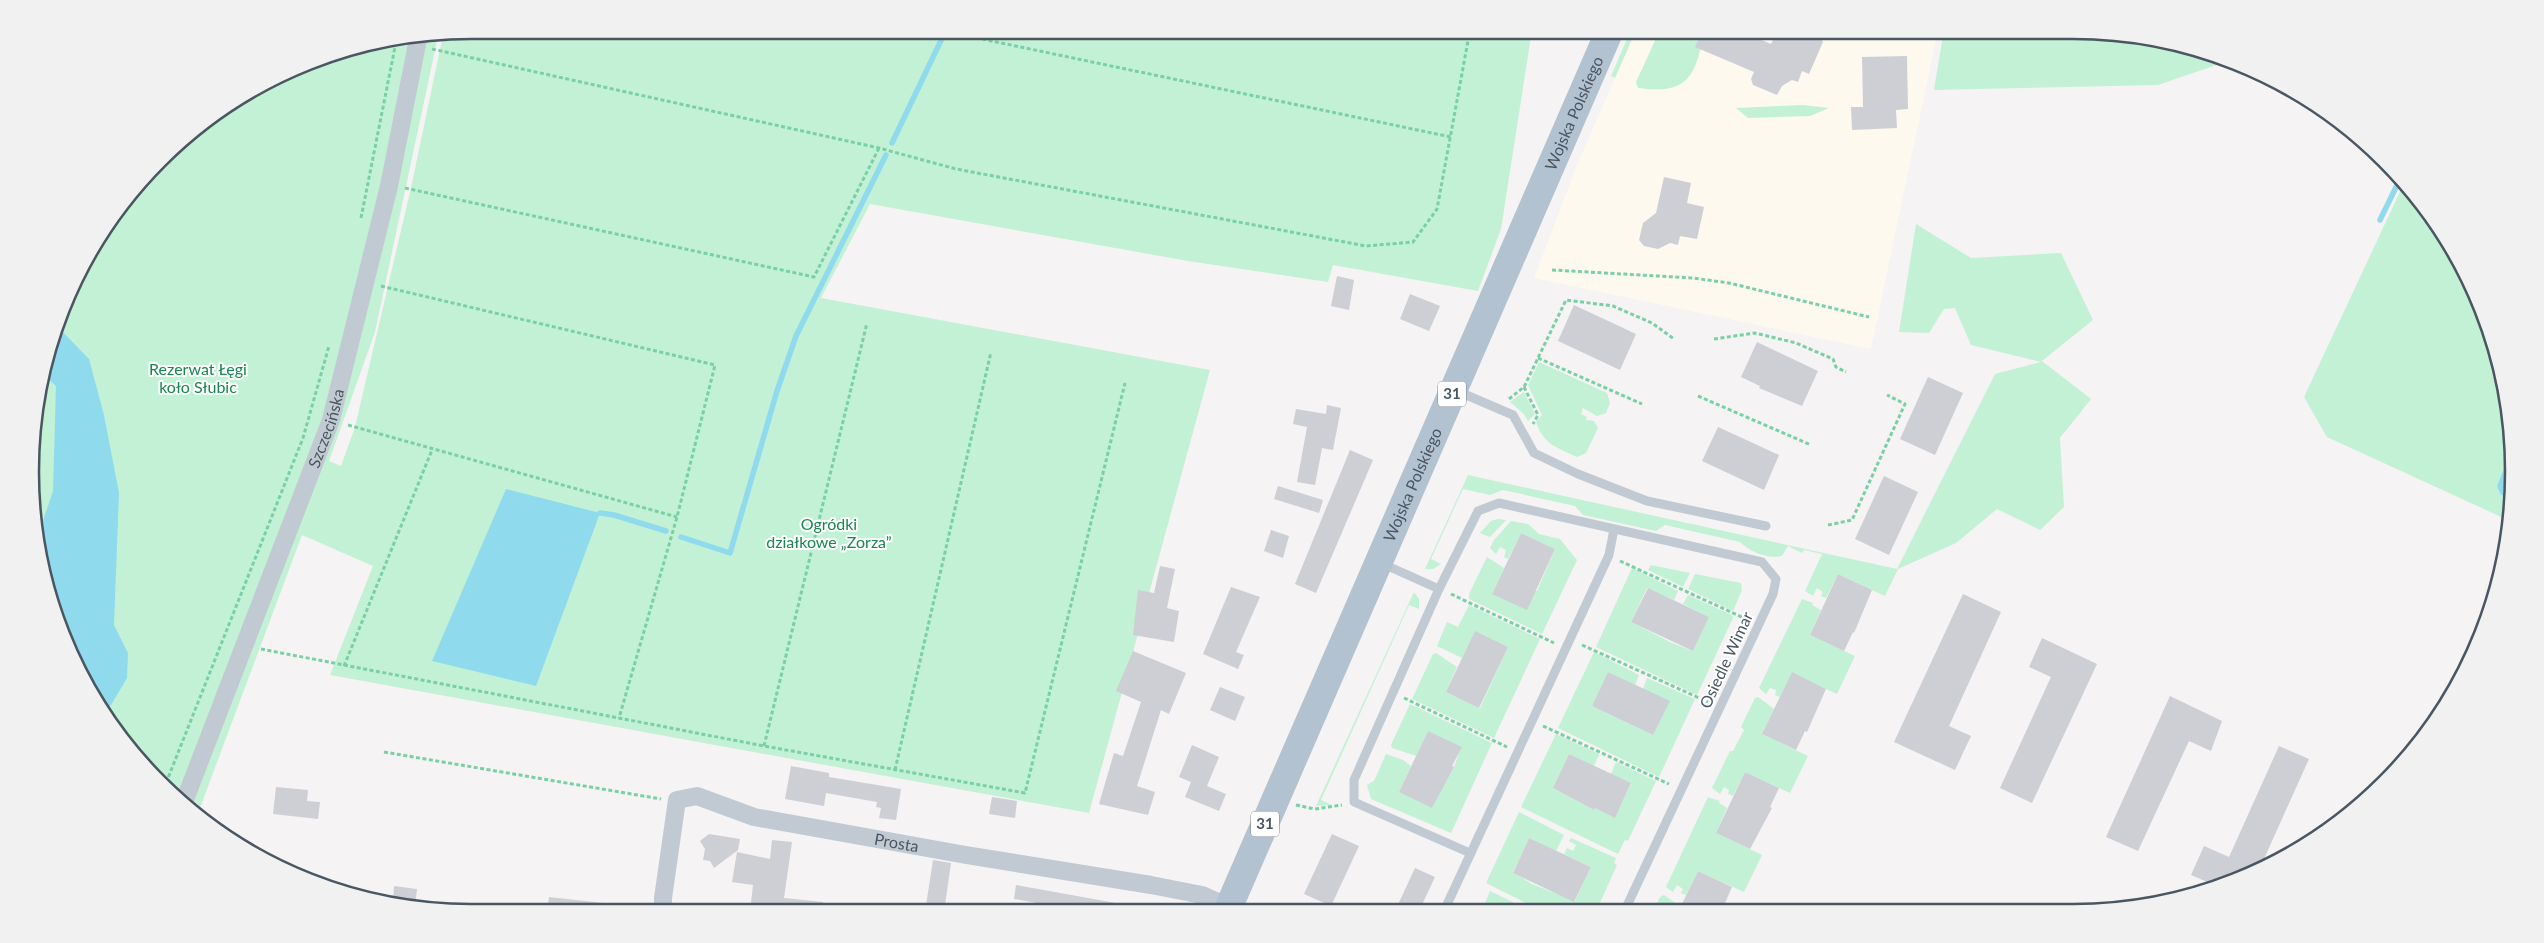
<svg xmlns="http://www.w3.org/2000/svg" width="2544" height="943" font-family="Lato,sans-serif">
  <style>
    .commercial { fill: #fdf9ef }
    .green { fill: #c3f1d5 }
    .water { fill: #90daee }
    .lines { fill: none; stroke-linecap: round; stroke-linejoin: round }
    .stream { stroke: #90daee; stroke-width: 5.5 }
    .building { fill: #cdcfd5 }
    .path { stroke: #7ad0a6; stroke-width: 3; stroke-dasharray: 4 2.5; stroke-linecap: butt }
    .service { stroke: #c1cad2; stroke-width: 9 }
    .minor { stroke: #c1cad2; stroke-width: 18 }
    .primary { stroke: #b3c2d1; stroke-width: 28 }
    .labels { text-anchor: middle; stroke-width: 4; stroke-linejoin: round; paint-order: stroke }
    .shield { fill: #fff; stroke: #808990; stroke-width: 1 }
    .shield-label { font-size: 15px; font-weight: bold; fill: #4a5661 }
    .street-label { font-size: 16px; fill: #4a5661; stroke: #fff }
    .park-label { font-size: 16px; fill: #17864f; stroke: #fff }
    .rim { fill: none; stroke: #4a5661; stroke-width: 2.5 }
  </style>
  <rect width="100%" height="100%" fill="#f5f3f3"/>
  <polygon class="commercial" points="1636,30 1938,30 1871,349 1534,278 1577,165"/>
  <g class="green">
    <polygon points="472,30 1532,30 1501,229 1478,291 1333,265 1328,282 1188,261 870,204 821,298 1210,370 1089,813 330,675 373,566 302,535 197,816 104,717 64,640 39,558 34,414 54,329 89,251 181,139 251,89 329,54 438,36 375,332 329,461 341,466 355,427 411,188 443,35"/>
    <polygon points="1631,30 1636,30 1615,78 1611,76"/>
    <path d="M1660,30H1705C1695,75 1690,95 1638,88L1636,82Z"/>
    <polygon points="1944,30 2073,30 2187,45 2228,61 2158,85 1934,90"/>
    <polygon points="1803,105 1829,108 1810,116 1748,118 1736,108"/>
    <polygon points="2405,181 2455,251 2491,330 2510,414 2513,501 2510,521 2327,437 2304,397"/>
    <path d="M1916,224L1971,258L2061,253L2093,320L2042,361L2091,399L2060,438L2064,507L2040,530L1997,509L1956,543L1898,569L1885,596L1838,574L1826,598L1821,596L1823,592L1817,588L1813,596L1805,591L1822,554L1804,550L1802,553L1788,546L1782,556C1767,559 1750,552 1740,542L1665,525L1656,531L1583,515L1575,506L1503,490L1490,495L1463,489L1431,559L1441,564L1433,569H1425L1468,475L1897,569L1995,374L2041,362L1971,345L1955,308L1944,309L1929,333L1899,332Z"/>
    <path d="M1539,362L1607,393L1610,403L1606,413L1597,416L1583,408L1581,414L1587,417L1586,420L1594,421L1598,428L1586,453L1577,457C1556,447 1544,445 1536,422L1542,415L1528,385Z"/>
    <polygon points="1524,392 1535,414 1528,421 1524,414 1510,402"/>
    <polygon points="1498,519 1506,520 1490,537 1480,533 1491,521"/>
    <polygon points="1511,521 1528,524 1539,534 1560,539 1577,560 1542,634 1469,599 1469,594 1487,557 1504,568 1492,594 1537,591 1555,549 1521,533 1508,559 1504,557 1506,550 1500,547 1496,554 1490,548 1494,540"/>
    <polygon points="1651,565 1690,573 1683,587 1648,570"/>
    <polygon points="1632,568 1678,591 1674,600 1647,588 1631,622 1672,643 1693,651 1709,617 1683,604 1688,595 1732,615 1733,618 1697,695 1596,647"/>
    <polygon points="1695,574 1741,583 1742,590 1733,611 1688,589"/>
    <polygon points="1414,592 1419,599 1419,609 1409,605 1321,800 1332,805 1316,806"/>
    <polygon points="1802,599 1813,603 1812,605 1821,610 1810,635 1855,656 1837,694 1792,673 1780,697 1775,695 1776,690 1770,688 1766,694 1759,688"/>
    <polygon points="1469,605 1540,639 1494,738 1412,699 1433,654 1436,653 1457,667 1446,692 1480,708 1508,647 1475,632 1462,658 1437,646 1447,622 1458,627"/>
    <polygon points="1594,652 1639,675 1635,685 1608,672 1592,706 1653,735 1669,701 1643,689 1647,678 1695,699 1659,777 1558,728"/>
    <polygon points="1758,697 1774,709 1762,734 1808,756 1790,793 1745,772 1733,796 1728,794 1729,790 1724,787 1720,794 1712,788 1730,751 1733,751 1744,730 1741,727 1755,698"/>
    <polygon points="1410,704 1492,743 1451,833 1371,799 1367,785 1374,781 1386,754 1403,760 1411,766 1399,792 1432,807 1454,767 1461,747 1428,731 1416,756 1392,748 1391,745"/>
    <polygon points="1556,734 1599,754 1594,766 1569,754 1553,788 1594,810 1595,808 1615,817 1631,784 1611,774 1616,762 1656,781 1628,841 1625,840 1618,854 1521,807"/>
    <polygon points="1708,797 1720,801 1719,803 1727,808 1716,833 1762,855 1744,892 1698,871 1686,895 1681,893 1683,889 1677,885 1673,892 1666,887"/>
    <polygon points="1519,812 1564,835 1556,851 1529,838 1513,872 1532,884 1575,901 1591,867 1564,854 1567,848 1573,851 1576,845 1569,841 1571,838 1616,858 1614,863 1617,865 1599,905 1591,910 1542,911 1486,883"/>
    <polygon points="1490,891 1531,911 1482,911"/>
    <polygon points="1664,895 1681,907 1679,910 1654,910 1660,897"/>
  </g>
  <g class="water">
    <polygon points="56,325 89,359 104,415 119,493 114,625 128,653 127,678 111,705 102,712 64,640 39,558 38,536 53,491 56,386 43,374"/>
    <polygon points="2511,451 2513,498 2501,495 2497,486"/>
    <polygon points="506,489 600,513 536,686 432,661"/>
  </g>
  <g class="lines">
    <g class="stream">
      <polyline points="892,143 946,30"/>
      <polyline points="2380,220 2401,177"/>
      <polyline points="600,513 614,515 666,531"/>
      <polyline points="681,537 730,553 777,391 796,336 886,155"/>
    </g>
  </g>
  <g class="building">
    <polygon points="1703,30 1738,30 1771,44 1777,30 1816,30 1823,42 1809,74 1802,71 1798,82 1792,80 1782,86 1777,95 1753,85 1751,79 1754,72 1695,47"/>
    <polygon points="1907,56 1908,109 1896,110 1897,128 1852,130 1851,107 1863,107 1862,57"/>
    <polygon points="1664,177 1691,183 1687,203 1704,207 1697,239 1680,236 1678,245 1670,243 1658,249 1644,246 1639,240 1643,223 1656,213"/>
    <polygon points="1337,276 1354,280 1349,310 1331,306"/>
    <polygon points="1410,294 1440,306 1429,331 1400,319"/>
    <polygon points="1574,305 1636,334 1620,370 1558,341"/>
    <polygon points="1757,342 1818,371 1802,406 1759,388 1760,386 1741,377"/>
    <polygon points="1928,377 1963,393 1935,455 1900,439"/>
    <polygon points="1327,405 1341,408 1333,450 1322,448 1315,485 1297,482 1307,427 1293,424 1296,409 1326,414"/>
    <polygon points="1718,427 1779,455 1764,490 1702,461"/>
    <polygon points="1350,450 1373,460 1316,593 1295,584"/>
    <polygon points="1884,476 1918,492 1889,555 1855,539"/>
    <polygon points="1278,486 1323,500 1319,513 1274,499"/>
    <polygon points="1271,530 1289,536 1283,558 1264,551"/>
    <polygon points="1521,533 1555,549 1527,610 1492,594"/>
    <polygon points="1160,566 1175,569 1167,608 1179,611 1174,642 1133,635 1138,590 1154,593"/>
    <polygon points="1838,574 1872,590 1854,633 1853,632 1844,651 1810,635"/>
    <polygon points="1231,587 1260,597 1236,652 1244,655 1238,669 1203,654"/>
    <polygon points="1648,588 1709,617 1693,651 1631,622"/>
    <polygon points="1963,594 2001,612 1949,726 1971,736 1955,770 1894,742"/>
    <polygon points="1475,631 1508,647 1479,708 1446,692"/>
    <polygon points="2042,638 2097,664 2032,803 2000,788 2051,677 2029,667"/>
    <polygon points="1133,651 1186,673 1169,714 1161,710 1137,786 1155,792 1148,815 1099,804 1114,753 1123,756 1141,702 1116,691"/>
    <polygon points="1608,672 1670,701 1653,735 1592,706"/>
    <polygon points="1792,672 1826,689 1807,732 1805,731 1796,750 1762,734"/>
    <polygon points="1220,687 1245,697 1235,721 1210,710"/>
    <polygon points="2170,696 2222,721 2211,751 2189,741 2138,851 2106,837"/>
    <polygon points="1428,731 1462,747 1452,766 1454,767 1432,808 1399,792"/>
    <polygon points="1192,745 1219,757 1207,786 1226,794 1219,811 1185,797 1191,782 1179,777"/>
    <polygon points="2279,746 2309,759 2259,870 2212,884 2191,875 2204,846 2229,857"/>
    <polygon points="1569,754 1631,783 1615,818 1595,808 1594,810 1553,788"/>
    <polygon points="791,766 829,773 829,777 901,789 896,820 879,818 881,808 876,807 877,802 826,793 824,806 785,799"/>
    <polygon points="1745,772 1779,788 1770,807 1772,808 1750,849 1716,833"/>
    <polygon points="276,787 308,790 307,801 320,802 318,819 273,814"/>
    <polygon points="992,797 1017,801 1015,818 989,814"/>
    <polygon points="709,834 740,839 738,850 714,868 710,861 703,860 705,849 700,841"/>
    <polygon points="1332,834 1359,846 1331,906 1304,894"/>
    <polygon points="1529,838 1591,867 1574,902 1513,873"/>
    <polygon points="772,840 792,842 784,898 823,902 823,912 750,912 753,885 732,882 737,852 770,859"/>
    <polygon points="933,860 951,863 944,912 925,912"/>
    <polygon points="1415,868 1435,877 1419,911 1395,911"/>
    <polygon points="1698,871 1732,887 1722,910 1679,910"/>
    <polygon points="1016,885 1121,904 1121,912 1086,912 1014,899"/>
    <polygon points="394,886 417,889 415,906 393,903"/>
    <polygon points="549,897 603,903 602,913 547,913"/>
  </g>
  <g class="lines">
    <g class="path">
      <polyline points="959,30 963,35 1451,137"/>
      <polyline points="432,49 879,148 956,169 1366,246 1413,242 1437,209 1470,30"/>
      <polyline points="405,188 814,277 879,148"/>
      <polyline points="361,218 396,42"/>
      <polyline points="1552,270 1693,278 1729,283 1869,317"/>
      <polyline points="381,286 715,365 677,517 619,718"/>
      <polyline points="1714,339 1755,333 1796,343 1833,359 1836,367 1846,372"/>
      <polyline points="1538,358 1642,404"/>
      <polyline points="1524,387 1538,415 1533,424"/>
      <polyline points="1698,396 1811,445"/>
      <polyline points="1509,399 1524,387 1566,300 1613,306 1652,323 1674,339"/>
      <polyline points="348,425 677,517"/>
      <polyline points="1828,525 1852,520 1905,404 1887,395"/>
      <polyline points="1620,561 1746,619"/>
      <polyline points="1451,594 1554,643"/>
      <polyline points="1582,645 1708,702"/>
      <polyline points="261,649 764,746 1025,793 1125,383"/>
      <polyline points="344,666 432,450"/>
      <polyline points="1404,698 1507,747"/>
      <polyline points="1543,726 1669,784"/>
      <polyline points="764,746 867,323"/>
      <polyline points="384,752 661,799"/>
      <polyline points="895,770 991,352"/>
      <polyline points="166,783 303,438 329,346"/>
      <polyline points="1296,805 1315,809 1342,805"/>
    </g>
    <g class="service">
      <polyline points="1457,391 1513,415 1534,453 1578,474 1647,501 1766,526"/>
      <polyline points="1381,563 1439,589"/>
      <polyline points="1470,853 1354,802 1354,780 1439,589 1478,511 1499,503 1762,562 1776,579 1773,594 1625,910"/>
      <polyline points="1444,911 1609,555 1614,529"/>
    </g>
    <g class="minor">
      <path id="s1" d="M184,802L331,420L389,186L418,39"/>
      <path id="s2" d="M663,913V898L677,800L697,796L754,817L966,855L1151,885L1202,895L1229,907"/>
    </g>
    <path class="primary" id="s3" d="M1227,911L1610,30"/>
  </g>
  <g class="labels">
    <g class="shield">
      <rect x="1438" y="381.5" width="28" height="25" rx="4"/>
      <rect x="1251" y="811.5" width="28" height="25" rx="4"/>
    </g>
    <g class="shield-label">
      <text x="1452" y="399">31</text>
      <text x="1265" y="829">31</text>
    </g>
    <g class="street-label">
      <text dy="6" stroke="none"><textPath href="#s3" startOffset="870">Wojska Polskiego</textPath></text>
      <text dy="6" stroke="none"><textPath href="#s1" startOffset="400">Szczecińska</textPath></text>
      <text dy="6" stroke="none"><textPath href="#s3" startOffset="465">Wojska Polskiego</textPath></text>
      <text transform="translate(1726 660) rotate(-65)" y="6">Osiedle Wimar</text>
      <text dy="6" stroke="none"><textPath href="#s2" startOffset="340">Prosta</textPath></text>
    </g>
    <g class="park-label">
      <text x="198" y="375">Rezerwat Łęgi<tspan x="198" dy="18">koło Słubic</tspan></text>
      <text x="829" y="530">Ogródki<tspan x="829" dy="18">działkowe „Zorza”</tspan></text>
    </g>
  </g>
  <path d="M0 0H2544V943H0ZM471 39H2073A432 432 0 0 1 2505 471V472A432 432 0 0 1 2073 904H471A432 432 0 0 1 39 472V471A432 432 0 0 1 471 39Z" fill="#f1f1f2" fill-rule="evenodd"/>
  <path class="rim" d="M471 39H2073A432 432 0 0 1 2505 471V472A432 432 0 0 1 2073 904H471A432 432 0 0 1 39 472V471A432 432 0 0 1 471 39Z"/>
</svg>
